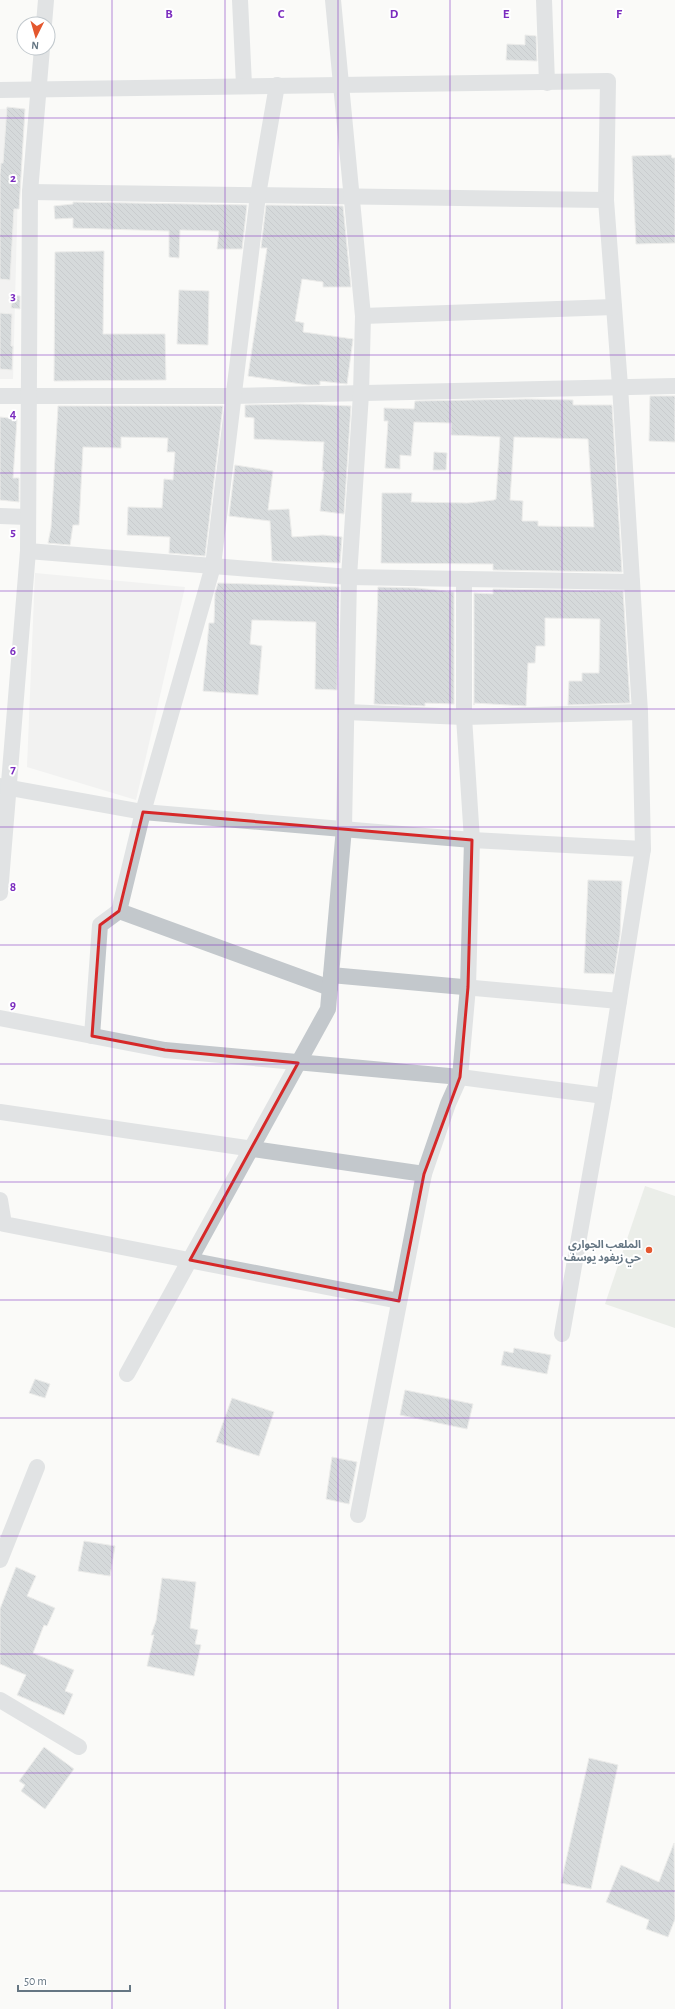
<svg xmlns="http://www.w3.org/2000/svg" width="675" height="2009" font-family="'Alegreya Sans','Noto Sans Arabic',sans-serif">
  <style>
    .built { fill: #e8e9e9 }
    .grass { fill: #dadfd7 }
    .building { fill: url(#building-back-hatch); stroke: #dcdcda; fill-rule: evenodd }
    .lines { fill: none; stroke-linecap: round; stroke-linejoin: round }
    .minor { stroke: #c3c8cc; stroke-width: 16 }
    .marked { fill: none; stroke: #d62828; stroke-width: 3; stroke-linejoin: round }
    .grid { fill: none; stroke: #7b2cbf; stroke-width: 1; stroke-opacity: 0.55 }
    .poi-dot { fill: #e4572e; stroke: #fff; stroke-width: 1.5 }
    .labels { text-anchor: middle; stroke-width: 4; stroke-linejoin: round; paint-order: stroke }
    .poi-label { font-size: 11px; font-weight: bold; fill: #657683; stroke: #fff; text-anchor: end }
    .grid-label { font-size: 13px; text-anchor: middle; font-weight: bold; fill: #7b2cbf; stroke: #fff; stroke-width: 4; stroke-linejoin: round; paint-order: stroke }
  </style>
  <defs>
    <pattern id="building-back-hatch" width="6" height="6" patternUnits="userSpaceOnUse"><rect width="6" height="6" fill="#aab3b9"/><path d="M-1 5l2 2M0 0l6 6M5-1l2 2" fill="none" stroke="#8e969c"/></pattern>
  </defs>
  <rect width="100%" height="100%" fill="#fafaf8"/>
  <g class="built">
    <polygon points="20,108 13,379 0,379 0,109"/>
    <polygon points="35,573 185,587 136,800 27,767"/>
  </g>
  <polygon class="grass" points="645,1186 675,1196 675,1328 605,1304"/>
  <g class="building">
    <polygon points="525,35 536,36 537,61 506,60 507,44 525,45"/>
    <polygon points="7,107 25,109 19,209 14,209 10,280 0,279 0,174 1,163 3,163"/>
    <polygon points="671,155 672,158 675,158 675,243 636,244 632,156"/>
    <polygon points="73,202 247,205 242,249 217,249 219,231 180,230 179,258 169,257 169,231 73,228 73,218 55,219 54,206 73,204"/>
    <polygon points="266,205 343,206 351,287 323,287 323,282 302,279 295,321 304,323 303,332 353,339 347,384 320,381 320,385 308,385 248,376 267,248 261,248"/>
    <polygon points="104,251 103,334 165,334 166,380 54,381 55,252"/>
    <polygon points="179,290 209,291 208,345 177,344"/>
    <polygon points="12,295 20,296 20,309 11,308"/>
    <polygon points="0,313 12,314 11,346 13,346 12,370 0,369"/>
    <polygon points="650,396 675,396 675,442 649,441"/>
    <path d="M527,399L573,400V405H612L622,572L493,570V564L381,563L382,493H412L411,502L468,503L494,500L496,499L500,437L451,435V423L414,422L411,456L400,455V469L385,468L388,421H384V408L414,409L415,401ZM514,437L588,439L594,527L538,526V521H522L523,501L510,500Z"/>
    <polygon points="299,404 351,406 344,514 320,511 324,471 322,471 324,442 254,439 254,418 245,417 245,405"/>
    <polygon points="58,406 223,406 205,556 169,553 170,537 127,535 128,507 162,508 164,479 173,480 175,452 167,452 168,438 121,437 121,448 83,447 79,525 73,525 70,545 48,543 51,528"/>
    <polygon points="0,417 17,419 13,478 19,478 19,502 0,500"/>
    <polygon points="434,452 447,453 446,470 433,470"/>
    <polygon points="235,465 273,471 268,510 289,509 292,537 323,535 342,537 340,563 272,561 270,521 229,516"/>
    <polygon points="218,583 339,587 337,690 315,689 316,622 252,620 250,644 262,646 258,695 203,691 209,623 214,623 215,593"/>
    <polygon points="378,587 417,588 454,592 454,704 425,703 425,706 374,704"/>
    <polygon points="493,589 623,591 630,703 568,705 569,681 582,681 582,673 599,673 600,619 545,618 545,646 536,646 535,663 528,663 526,706 474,703 474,705 474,593 493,594"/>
    <polygon points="588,880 622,881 620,935 614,974 584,973"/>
    <polygon points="514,1348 551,1355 547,1374 501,1365 504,1351 513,1353"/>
    <polygon points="35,1379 50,1384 45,1398 29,1393"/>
    <polygon points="405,1390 473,1404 467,1429 400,1415"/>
    <polygon points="232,1398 274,1412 259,1456 216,1442"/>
    <polygon points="332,1457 357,1462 349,1504 326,1499"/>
    <polygon points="84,1541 115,1546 110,1576 78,1571"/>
    <polygon points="16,1567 36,1576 27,1596 55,1608 47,1626 44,1625 33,1653 74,1670 65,1691 73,1694 64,1715 17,1695 26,1675 0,1664 0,1609"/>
    <polygon points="162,1578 196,1582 190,1628 198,1630 195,1644 201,1645 194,1676 147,1666 154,1635 151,1635 156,1621"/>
    <polygon points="44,1747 74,1769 45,1809 21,1791 25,1785 19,1781"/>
    <polygon points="589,1758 618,1765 591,1889 561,1883"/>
    <polygon points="674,1843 675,1919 668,1937 646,1929 649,1920 606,1902 621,1865 659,1882"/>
  </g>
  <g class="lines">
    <g class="minor">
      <polyline points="240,0 244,85"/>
      <polyline points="544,0 547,83"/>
      <polyline points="44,24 46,0"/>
      <polyline points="0,90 608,81 606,200 620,386 640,712 643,849 604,1096 562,1334"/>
      <polyline points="30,192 606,200"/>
      <polyline points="363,316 614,307"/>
      <polyline points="0,396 232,396 675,386"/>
      <polyline points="0,516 27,517"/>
      <polyline points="28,551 349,577 632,582"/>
      <polyline points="346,712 464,717 640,712"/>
      <polyline points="0,786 143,812 472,840 643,849"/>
      <polyline points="0,893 28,551 30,192 42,48"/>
      <polyline points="119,911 330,988"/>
      <polyline points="331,975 619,1001"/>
      <polyline points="0,1018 165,1050 460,1077 604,1096"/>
      <polyline points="92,1036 100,925 119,911 143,812 213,566 258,195 277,85"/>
      <polyline points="0,1112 424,1174"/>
      <polyline points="0,1200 4,1224 399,1301"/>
      <polyline points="127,1374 328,1009 344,828 349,577 361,394 363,316 333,0"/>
      <polyline points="358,1515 424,1174 448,1104 460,1077 468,987 472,840 464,717 464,579"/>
      <polyline points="0,1560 37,1467"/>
      <polyline points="0,1700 79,1747"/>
    </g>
  </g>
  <path d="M0 0H675V2009H0ZM143,812L472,840L468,987L460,1077L424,1174L399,1301L190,1260L298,1063L165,1050L92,1036L100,925L119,911Z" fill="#fafaf8" fill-opacity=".55" fill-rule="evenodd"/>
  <path class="marked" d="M143,812L472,840L468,987L460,1077L424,1174L399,1301L190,1260L298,1063L165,1050L92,1036L100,925L119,911Z"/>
  <path class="grid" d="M112,0V2009M225,0V2009M338,0V2009M450,0V2009M562,0V2009M0,118H675M0,236H675M0,355H675M0,473H675M0,591H675M0,709H675M0,827H675M0,945H675M0,1064H675M0,1182H675M0,1300H675M0,1418H675M0,1536H675M0,1654H675M0,1773H675M0,1891H675"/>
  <circle class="poi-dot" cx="649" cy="1250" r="4"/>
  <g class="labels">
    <g class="poi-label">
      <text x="641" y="1248">الملعب الجواري<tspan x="641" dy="13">حي زيغود يوسف</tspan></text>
    </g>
  </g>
  <g class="grid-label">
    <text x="169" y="18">B</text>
    <text x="281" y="18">C</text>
    <text x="394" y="18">D</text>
    <text x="506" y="18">E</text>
    <text x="619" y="18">F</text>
    <text x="13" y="182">2</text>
    <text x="13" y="300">3</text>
    <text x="13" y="418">4</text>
    <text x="13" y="536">5</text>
    <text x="13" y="655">6</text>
    <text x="13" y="773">7</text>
    <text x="13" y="891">8</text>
    <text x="13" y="1009">9</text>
  </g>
  <g transform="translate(36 36) rotate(185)"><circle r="19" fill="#ffffff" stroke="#c1c8cd"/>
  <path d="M0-3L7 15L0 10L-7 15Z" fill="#e4572e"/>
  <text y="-6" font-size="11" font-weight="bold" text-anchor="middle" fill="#657683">N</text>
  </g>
  <path d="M18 1985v6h112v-6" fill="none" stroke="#657683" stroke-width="2"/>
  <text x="24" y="1985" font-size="12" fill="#657683" stroke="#ffffff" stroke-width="3" paint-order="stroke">50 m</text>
</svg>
